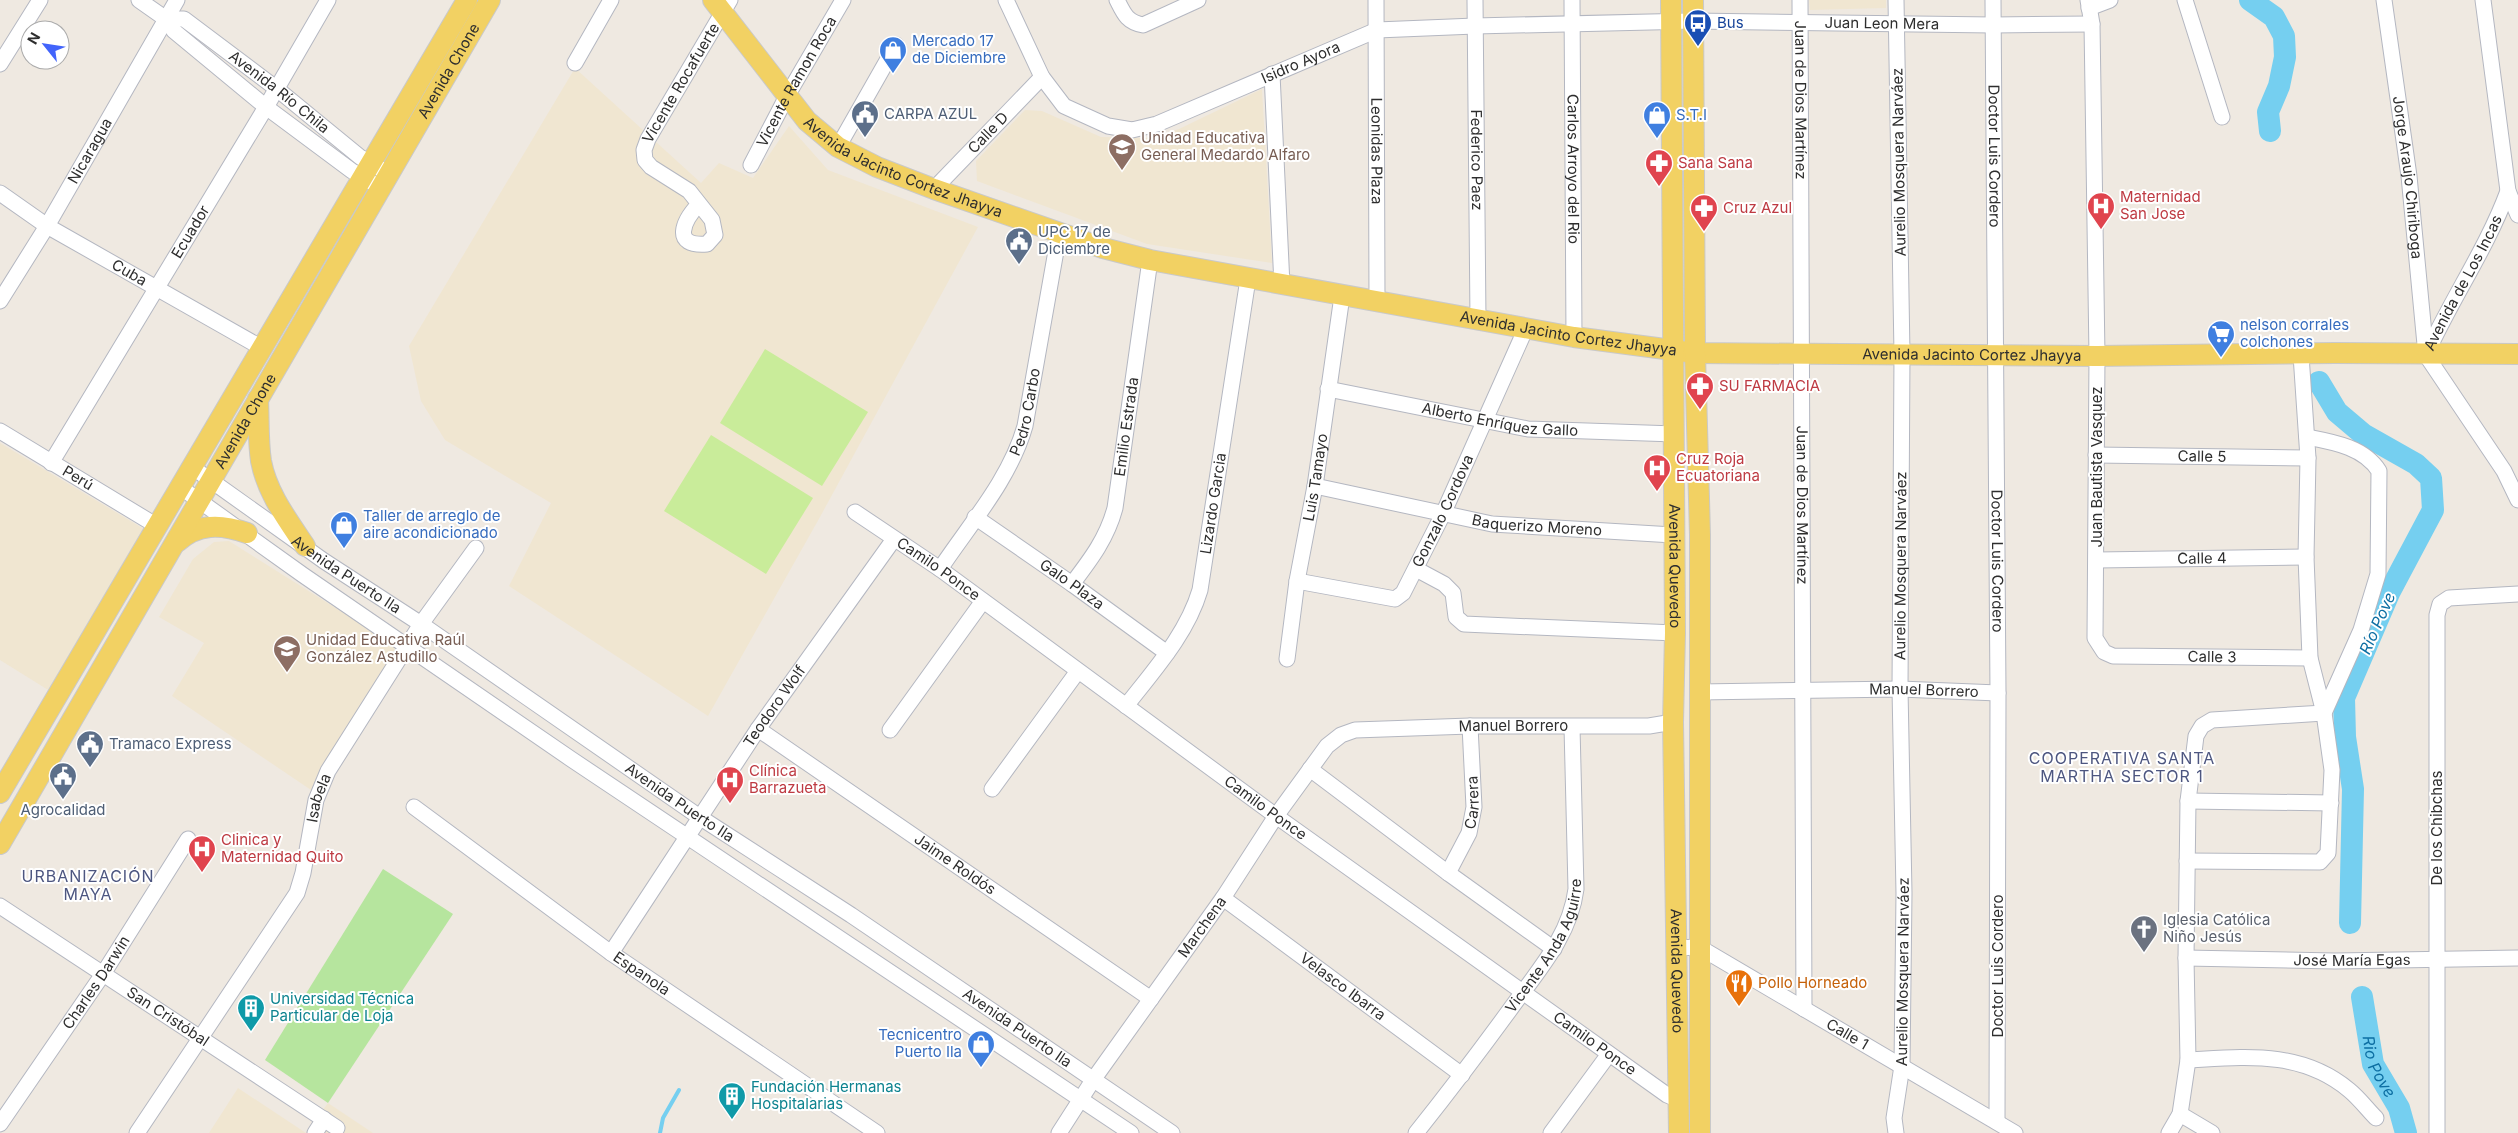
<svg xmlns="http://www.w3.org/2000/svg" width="2518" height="1133" font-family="Inter,sans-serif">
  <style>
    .education { fill: #f0e6d1 }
    .park { fill: #b6e59e }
    .pitch { fill: #c9ec9a }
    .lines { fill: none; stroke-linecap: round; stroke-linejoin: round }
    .stream { stroke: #75cff0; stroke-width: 4 }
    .river { stroke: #75cff0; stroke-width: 22 }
    .minor-casing { stroke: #b4b7c1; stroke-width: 17 }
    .major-casing { stroke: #c9c9c9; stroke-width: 22 }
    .minor { stroke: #fff; stroke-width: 15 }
    .major { stroke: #f2d163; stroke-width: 20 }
    .labels { text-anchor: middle; stroke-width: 4; stroke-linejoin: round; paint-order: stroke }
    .transit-label { font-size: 15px; fill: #164399; stroke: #fff; text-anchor: start }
    .street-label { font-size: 15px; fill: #2e2e2e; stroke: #fff }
    .shop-label { font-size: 15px; fill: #366cbe; stroke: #fff; text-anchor: start }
    .service-label { font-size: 15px; fill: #4e5e75; stroke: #fff; text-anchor: start }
    .education-label { font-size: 15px; fill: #785e54; stroke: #fff; text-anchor: start }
    .health-label { font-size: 15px; fill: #be3a42; stroke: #fff; text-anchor: start }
    .worship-label { font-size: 15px; fill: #5b616d; stroke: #fff; text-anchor: start }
    .food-label { font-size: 15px; fill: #c56008; stroke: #fff; text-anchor: start }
    .culture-label { font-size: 15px; fill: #0d838f; stroke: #fff; text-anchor: start }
    .water-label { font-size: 16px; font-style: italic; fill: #0d6fa3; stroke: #fff }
    .neighbourhood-label { font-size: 16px; letter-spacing: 1px; fill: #4d5680; stroke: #fff }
  </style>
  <rect width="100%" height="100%" fill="#efe9e1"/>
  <g class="education">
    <polygon points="1809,0 1886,0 1886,8 1810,10"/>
    <polygon points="575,68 701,183 719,163 753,178 789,126 828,170 978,227 820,517 708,716 509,586 551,503 445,440 421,401 409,346"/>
    <polygon points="1262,89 1272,263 1147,244 977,181 976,161 1025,110 1042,111 1101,137 1151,138 1179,129"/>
    <polygon points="0,443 149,532 53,693 0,660"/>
    <polygon points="229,541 401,649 314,792 172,696 204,643 159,617 193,559 214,542"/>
    <polygon points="238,1088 306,1133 328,1103 373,1133 209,1133"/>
  </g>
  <polygon class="park" points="383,869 453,914 328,1103 265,1060"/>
  <g class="pitch">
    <polygon points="765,349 868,412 822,486 720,423"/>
    <polygon points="711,435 813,498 766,574 664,511"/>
  </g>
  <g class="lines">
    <polyline class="stream" points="660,1133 663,1118 679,1090"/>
    <g class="river">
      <polyline points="2250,0 2274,17 2284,36 2285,57 2279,86 2268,112 2270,131"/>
      <polyline points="2319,382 2337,412 2363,434 2416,464 2431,478 2433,510 2390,591 2344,698 2345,737 2353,789 2350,923"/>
      <path id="s1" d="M2362,997L2373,1064L2399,1108L2406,1133"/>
    </g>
    <g class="minor-casing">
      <g id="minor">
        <polyline points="139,0 166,19 174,31 266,107 352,171 371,182"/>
        <path id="s2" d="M1006,0L1042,77L1064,106L1108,126L1132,130L1157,124L1377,30L1475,26L1693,21L1993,25L2092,24"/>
        <path d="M1117,0C1124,14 1127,22 1143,25L1198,0"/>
        <path id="s3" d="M1376,0L1377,302"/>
        <path id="s4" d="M1475,0L1478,320"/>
        <path id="s5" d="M1572,0L1574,337"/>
        <path id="s6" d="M1800,0L1804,1009"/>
        <path id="s7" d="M1993,0L1998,693L1997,1122"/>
        <path id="s8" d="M2088,0L2092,24L2097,356L2095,638L2104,652L2113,656L2310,658"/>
        <polyline points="2185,0 2222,117"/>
        <path id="s9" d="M2384,0L2409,176L2426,355L2504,471L2518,500"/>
        <polyline points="2483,0 2508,191 2518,215"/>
        <polyline points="2089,8 2110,0"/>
        <path id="s10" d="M166,19H184L277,89L360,157L389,174"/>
        <polyline points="575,63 611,0"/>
        <polyline points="0,64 40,0"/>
        <polyline points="1272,74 1282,285"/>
        <polyline points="838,147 896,45"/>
        <path id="s11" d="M751,165L787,96L843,0"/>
        <path id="s12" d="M934,189L1042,77"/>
        <path id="s13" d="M0,193L47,226L262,348"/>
        <path id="s14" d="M699,204C683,221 671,247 707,244L715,235L712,220L689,191L651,167L645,160L644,150L648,139L730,0"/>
        <path id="s15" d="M0,301L47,226L177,0"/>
        <path id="s16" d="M2427,353C2452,298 2487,248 2508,191"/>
        <path id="s17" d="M1328,389L1528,429L1675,434"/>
        <path id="s18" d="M0,431L157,526"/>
        <path id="s19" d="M2096,455L2308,458"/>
        <path id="s20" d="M51,463L266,107L328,0"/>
        <path id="s21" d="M192,467L324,561L421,624L701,818L851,915L1172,1133"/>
        <path id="s22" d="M1315,486L1492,524L1673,535"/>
        <polyline points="180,487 303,575 571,759 1131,1133"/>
        <path id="s23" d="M855,512L940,569L1276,816L1667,1095L1679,1100"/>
        <path id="s24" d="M975,517L1072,584L1167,653"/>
        <path id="s25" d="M2097,560L2306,557"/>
        <path id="s26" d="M940,569C970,524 1010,479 1025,426L1059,234"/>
        <polyline points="1416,569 1444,584 1453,593 1456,617 1464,624 1675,633"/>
        <path id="s27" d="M1297,581L1395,599L1403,593L1443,514L1526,328"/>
        <path id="s28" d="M1072,584C1091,559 1107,538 1115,508L1150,260"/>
        <path id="s29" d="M1287,659L1297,581L1315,486L1342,296"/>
        <path id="s30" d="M1699,692L1900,689L1998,693"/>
        <path id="s31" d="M1126,706C1154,670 1187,634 1200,590L1248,279"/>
        <path id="s32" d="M758,729L1151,999"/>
        <polyline points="890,730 983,601"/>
        <polyline points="1310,769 1448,873 1554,949"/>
        <polyline points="992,789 1078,671"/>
        <polyline points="2188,801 2331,803"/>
        <path id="s33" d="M414,807L611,953L877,1133"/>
        <polyline points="2187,861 2320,862 2328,853 2332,770 2324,713 2310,658 2306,557 2308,458 2301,355"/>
        <path id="s34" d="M1448,873L1469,833L1474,807L1470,726"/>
        <path id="s35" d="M1223,898L1462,1075"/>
        <path id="s36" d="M0,906L337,1128"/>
        <path id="s37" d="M1676,948L1699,947L2015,1133"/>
        <path id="s38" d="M611,953L758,729L894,539"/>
        <path id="s39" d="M2186,958L2335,961L2518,958"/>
        <path d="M2188,1060C2245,1057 2301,1050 2349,1090C2359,1098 2367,1109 2376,1118"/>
        <polyline points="2180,1114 2212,1133"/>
        <path id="s40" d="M0,1124L103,974L188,839"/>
        <path id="s41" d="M137,1133L297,893L303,873L316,800L328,771L421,624L476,548"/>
        <polyline points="315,1133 324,1119"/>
        <path id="s42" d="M1059,1133L1093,1080L1223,898L1276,816L1327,746L1341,735L1355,730L1470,726H1649L1673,722"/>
        <path id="s43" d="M1416,1133C1448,1093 1479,1052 1509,1011C1536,973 1570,937 1576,889L1572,727"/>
        <polyline points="1551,1133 1609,1054"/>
        <path id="s44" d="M1896,1133L1894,1118L1902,1066L1904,893L1900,689L1902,354L1896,0"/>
        <path d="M2169,1133L2180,1114L2188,1060L2186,958L2188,801L2196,736L2202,726L2212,720L2324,713L2361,630L2378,574L2379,471C2364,447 2333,442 2307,437"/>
        <polyline points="2437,1133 2437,615 2440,604 2449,598 2518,594"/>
      </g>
    </g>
    <g class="major-casing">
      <g id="major">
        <path id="s45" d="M713,0L807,121L838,147L877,167L934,189L1103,248L1150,260L1574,337L1695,353L2097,356L2335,353L2518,354"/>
        <path id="s46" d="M1671,0L1675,633L1673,722L1679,1133"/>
        <polyline points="1693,0 1695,353 1700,535 1700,1133"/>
        <path d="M258,399C259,419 258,441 261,461C267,493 287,519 305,546"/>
        <path d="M177,542C198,523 221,524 247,533"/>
        <polyline points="0,793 467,0"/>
        <path id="s47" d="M0,844L490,0"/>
      </g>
    </g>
    <use href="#minor" class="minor"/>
    <use href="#major" class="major"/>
  </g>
  <defs>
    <g id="bus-pin" transform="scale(1.4375)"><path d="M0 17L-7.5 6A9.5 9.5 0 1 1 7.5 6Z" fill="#1a4fb4" stroke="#fff"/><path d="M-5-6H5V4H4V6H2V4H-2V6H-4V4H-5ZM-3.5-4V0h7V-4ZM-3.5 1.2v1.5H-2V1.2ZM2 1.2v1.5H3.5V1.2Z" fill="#fff"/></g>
    <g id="shop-pin" transform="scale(1.4375)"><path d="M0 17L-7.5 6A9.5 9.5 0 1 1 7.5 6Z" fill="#3f7fe0" stroke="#fff"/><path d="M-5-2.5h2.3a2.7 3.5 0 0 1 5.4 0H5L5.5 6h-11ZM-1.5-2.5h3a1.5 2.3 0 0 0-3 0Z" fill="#fff"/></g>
    <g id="civic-pin" transform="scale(1.4375)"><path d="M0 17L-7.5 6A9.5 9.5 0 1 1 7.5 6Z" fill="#5c6f8a" stroke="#fff"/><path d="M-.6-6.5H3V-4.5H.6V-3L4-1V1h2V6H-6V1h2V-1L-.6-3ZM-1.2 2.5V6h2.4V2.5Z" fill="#fff"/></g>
    <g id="school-pin" transform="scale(1.4375)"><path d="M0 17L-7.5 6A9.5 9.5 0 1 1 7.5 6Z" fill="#8d6e63" stroke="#fff"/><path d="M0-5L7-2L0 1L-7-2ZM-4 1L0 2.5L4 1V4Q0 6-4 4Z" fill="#fff"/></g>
    <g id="pharmacy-pin" transform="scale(1.4375)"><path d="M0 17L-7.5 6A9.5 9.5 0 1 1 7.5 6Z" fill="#e0444e" stroke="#fff"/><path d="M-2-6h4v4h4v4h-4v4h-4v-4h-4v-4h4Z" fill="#fff"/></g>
    <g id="hospital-pin" transform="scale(1.4375)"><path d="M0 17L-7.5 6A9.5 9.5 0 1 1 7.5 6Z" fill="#e0444e" stroke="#fff"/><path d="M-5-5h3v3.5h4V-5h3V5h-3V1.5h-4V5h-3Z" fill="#fff"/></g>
    <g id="supermarket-pin" transform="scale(1.4375)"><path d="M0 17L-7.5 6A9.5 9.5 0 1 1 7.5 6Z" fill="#3f7fe0" stroke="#fff"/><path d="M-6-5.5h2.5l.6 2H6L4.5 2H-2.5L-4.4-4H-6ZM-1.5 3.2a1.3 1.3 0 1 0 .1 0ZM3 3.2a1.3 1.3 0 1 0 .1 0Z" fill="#fff"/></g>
    <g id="church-pin" transform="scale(1.4375)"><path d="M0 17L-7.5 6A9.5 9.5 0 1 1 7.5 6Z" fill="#6b7280" stroke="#fff"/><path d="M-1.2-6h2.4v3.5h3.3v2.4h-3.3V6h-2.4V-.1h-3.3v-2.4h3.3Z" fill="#fff"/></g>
    <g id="restaurant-pin" transform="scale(1.4375)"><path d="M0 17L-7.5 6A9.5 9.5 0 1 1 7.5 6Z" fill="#e8710a" stroke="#fff"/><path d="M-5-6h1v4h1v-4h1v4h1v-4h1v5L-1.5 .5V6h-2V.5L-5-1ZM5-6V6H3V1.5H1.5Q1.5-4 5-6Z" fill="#fff"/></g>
    <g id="building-pin" transform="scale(1.4375)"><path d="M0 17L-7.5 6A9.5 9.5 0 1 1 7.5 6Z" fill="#0f9aa8" stroke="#fff"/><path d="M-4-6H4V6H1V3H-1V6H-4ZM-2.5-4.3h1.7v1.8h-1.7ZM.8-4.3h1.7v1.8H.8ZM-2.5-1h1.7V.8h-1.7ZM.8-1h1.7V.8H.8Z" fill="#fff"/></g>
  </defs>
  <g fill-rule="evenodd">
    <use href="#bus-pin" x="1698" y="23"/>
    <use href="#shop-pin" x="893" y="50"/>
    <use href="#civic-pin" x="865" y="114"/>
    <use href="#shop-pin" x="1657" y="115"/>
    <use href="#school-pin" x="1122" y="147"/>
    <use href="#pharmacy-pin" x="1659" y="163"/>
    <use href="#hospital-pin" x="2101" y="206"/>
    <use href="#pharmacy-pin" x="1704" y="208"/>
    <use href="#civic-pin" x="1019" y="241"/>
    <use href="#supermarket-pin" x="2221" y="334"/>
    <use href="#pharmacy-pin" x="1700" y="386"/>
    <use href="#hospital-pin" x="1657" y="468"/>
    <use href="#shop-pin" x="344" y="525"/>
    <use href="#school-pin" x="287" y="649"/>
    <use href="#civic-pin" x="90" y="744"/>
    <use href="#civic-pin" x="63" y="776"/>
    <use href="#hospital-pin" x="730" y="780"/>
    <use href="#hospital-pin" x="202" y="849"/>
    <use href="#church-pin" x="2144" y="929"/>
    <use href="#restaurant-pin" x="1739" y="983"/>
    <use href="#building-pin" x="251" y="1008"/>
    <use href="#shop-pin" x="981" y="1044"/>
    <use href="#building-pin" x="732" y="1096"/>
  </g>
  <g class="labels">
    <g class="transit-label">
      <text x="1717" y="28">Bus</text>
    </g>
    <g class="street-label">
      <text dy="5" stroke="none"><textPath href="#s2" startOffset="964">Juan Leon Mera</textPath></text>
      <text dy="5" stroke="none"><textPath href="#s2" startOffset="376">Isidro Ayora</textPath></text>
      <text dy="5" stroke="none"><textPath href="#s47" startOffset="894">Avenida Chone</textPath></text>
      <text dy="5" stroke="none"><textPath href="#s11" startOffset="95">Vicente Ramon Roca</textPath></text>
      <text dy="5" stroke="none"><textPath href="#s14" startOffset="268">Vicente Rocafuerte</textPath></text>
      <text dy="5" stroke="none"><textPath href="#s10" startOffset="138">Avenida Río Chila</textPath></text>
      <text dy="5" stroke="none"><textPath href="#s6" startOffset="100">Juan de Dios Martínez</textPath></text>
      <text dy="5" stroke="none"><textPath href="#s12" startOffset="78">Calle D</textPath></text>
      <text dy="5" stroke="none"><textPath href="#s15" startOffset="175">Nicaragua</textPath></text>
      <text dy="5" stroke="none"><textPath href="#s3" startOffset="151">Leonidas Plaza</textPath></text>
      <text dy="5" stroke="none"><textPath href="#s7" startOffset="156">Doctor Luis Cordero</textPath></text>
      <text dy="5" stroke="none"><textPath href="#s4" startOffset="160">Federico Paez</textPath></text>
      <text transform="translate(1899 162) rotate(-91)" y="5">Aurelio Mosquera Narváez</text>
      <text dy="5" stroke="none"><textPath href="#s45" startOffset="261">Avenida Jacinto Cortez Jhayya</textPath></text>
      <text dy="5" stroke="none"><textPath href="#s5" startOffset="169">Carlos Arroyo del Rio</textPath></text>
      <text dy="5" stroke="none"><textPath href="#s9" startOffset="179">Jorge Araujo Chiriboga</textPath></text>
      <text dy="5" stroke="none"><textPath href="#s20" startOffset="270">Ecuador</textPath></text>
      <text dy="5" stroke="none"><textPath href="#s13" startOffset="152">Cuba</textPath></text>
      <text dy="5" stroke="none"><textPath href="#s16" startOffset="79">Avenida de Los Incas</textPath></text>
      <text dy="5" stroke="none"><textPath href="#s45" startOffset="951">Avenida Jacinto Cortez Jhayya</textPath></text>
      <text dy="5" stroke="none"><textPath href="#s45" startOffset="1356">Avenida Jacinto Cortez Jhayya</textPath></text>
      <text dy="5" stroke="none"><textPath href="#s26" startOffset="181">Pedro Carbo</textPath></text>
      <text dy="5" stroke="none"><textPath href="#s17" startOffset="175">Alberto Enríquez Gallo</textPath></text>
      <text dy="5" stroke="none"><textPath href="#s47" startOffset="489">Avenida Chone</textPath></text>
      <text dy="5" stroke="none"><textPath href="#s28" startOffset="170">Emilio Estrada</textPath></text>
      <text dy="5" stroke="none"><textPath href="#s19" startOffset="106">Calle 5</textPath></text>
      <text transform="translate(2097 467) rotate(-90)" y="5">Juan Bautista Vasquez</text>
      <text dy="5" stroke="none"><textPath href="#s29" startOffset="184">Luis Tamayo</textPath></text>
      <text dy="5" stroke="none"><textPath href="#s18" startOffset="91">Perú</textPath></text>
      <text dy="5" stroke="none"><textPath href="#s31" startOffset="226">Lizardo Garcia</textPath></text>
      <text dy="5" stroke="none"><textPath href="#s6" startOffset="505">Juan de Dios Martínez</textPath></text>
      <text dy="5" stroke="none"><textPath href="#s27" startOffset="201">Gonzalo Cordova</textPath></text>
      <text dy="5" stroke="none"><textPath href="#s22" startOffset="226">Baquerizo Moreno</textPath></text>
      <text dy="5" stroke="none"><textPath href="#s25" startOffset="105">Calle 4</textPath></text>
      <text dy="5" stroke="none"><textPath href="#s7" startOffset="561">Doctor Luis Cordero</textPath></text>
      <text dy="5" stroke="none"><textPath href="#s46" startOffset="566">Avenida Quevedo</textPath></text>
      <text dy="5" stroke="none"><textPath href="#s44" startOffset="568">Aurelio Mosquera Narváez</textPath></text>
      <text dy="5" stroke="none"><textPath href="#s23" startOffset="101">Camilo Ponce</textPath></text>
      <text dy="5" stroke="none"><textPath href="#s21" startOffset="188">Avenida Puerto Ila</textPath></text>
      <text dy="5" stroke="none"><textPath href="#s24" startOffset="118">Galo Plaza</textPath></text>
      <text dy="5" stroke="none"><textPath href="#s8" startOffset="764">Calle 3</textPath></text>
      <text dy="5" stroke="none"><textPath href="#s30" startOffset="225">Manuel Borrero</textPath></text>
      <text dy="5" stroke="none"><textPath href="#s38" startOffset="296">Teodoro Wolf</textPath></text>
      <text dy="5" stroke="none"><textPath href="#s42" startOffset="662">Manuel Borrero</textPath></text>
      <text dy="5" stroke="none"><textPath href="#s41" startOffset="386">Isabela</textPath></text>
      <text dy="5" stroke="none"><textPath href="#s34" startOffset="76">Carrera</textPath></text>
      <text dy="5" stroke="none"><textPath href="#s21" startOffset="592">Avenida Puerto Ila</textPath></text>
      <text dy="5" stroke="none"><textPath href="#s23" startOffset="506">Camilo Ponce</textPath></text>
      <text transform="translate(2437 828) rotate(-90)" y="5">De los Chibchas</text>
      <text dy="5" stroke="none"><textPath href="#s32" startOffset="239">Jaime Roldós</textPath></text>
      <text dy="5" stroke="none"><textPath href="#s42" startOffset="251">Marchena</textPath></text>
      <text dy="5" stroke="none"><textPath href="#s43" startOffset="229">Vicente Anda Aguirre</textPath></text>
      <text dy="5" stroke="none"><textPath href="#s39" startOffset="166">José María Egas</textPath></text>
      <text transform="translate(1998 966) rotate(-90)" y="5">Doctor Luis Cordero</text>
      <text dy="5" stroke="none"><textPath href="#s46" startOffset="971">Avenida Quevedo</textPath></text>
      <text dy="5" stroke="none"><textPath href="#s44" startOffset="162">Aurelio Mosquera Narváez</textPath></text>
      <text dy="5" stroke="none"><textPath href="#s33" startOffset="282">Espanola</textPath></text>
      <text dy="5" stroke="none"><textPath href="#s40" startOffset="171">Charles Darwin</textPath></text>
      <text dy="5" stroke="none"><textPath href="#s35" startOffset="149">Velasco Ibarra</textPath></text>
      <text dy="5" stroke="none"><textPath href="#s36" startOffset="201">San Cristóbal</textPath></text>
      <text dy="5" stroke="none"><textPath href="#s21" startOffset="998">Avenida Puerto Ila</textPath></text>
      <text dy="5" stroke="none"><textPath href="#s37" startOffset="195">Calle 1</textPath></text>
      <text dy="5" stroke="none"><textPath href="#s23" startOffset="911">Camilo Ponce</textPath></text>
    </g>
    <g class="shop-label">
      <text x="912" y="46">Mercado 17<tspan x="912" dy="17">de Diciembre</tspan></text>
      <text x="1676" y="120">S.T.I</text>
      <text x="2240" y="330">nelson corrales<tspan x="2240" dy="17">colchones</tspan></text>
      <text x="363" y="521">Taller de arreglo de<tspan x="363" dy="17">aire acondicionado</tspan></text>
      <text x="962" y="1040" text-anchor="end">Tecnicentro<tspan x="962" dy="17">Puerto Ila</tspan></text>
    </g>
    <g class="service-label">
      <text x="884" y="119">CARPA AZUL</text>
      <text x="1038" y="237">UPC 17 de<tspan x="1038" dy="17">Diciembre</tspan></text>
      <text x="109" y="749">Tramaco Express</text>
      <text x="63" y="815" text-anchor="middle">Agrocalidad</text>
    </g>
    <g class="education-label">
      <text x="1141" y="143">Unidad Educativa<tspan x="1141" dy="17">General Medardo Alfaro</tspan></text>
      <text x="306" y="645">Unidad Educativa Raúl<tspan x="306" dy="17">González Astudillo</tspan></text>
    </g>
    <g class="health-label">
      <text x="1678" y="168">Sana Sana</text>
      <text x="2120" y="202">Maternidad<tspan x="2120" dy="17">San Jose</tspan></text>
      <text x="1723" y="213">Cruz Azul</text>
      <text x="1719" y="391">SU FARMACIA</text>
      <text x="1676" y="464">Cruz Roja<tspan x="1676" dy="17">Ecuatoriana</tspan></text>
      <text x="749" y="776">Clínica<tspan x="749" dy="17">Barrazueta</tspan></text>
      <text x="221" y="845">Clinica y<tspan x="221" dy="17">Maternidad Quito</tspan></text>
    </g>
    <g class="worship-label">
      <text x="2163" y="925">Iglesia Católica<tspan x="2163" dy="17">Niño Jesús</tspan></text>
    </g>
    <g class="food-label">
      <text x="1758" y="988">Pollo Horneado</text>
    </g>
    <g class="culture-label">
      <text x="270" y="1004">Universidad Técnica<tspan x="270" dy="17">Particular de Loja</tspan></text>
      <text x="751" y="1092">Fundación Hermanas<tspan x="751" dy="17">Hospitalarias</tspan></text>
    </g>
    <g class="water-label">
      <text transform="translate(2377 623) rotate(-66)" y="6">Río Pove</text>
      <text dy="6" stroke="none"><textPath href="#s1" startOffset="72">Rio Pove</textPath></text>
    </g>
    <g class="neighbourhood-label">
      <text x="2122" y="764">COOPERATIVA SANTA<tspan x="2122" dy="18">MARTHA SECTOR 1</tspan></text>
      <text x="88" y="882">URBANIZACIÓN<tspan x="88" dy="18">MAYA</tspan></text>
    </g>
  </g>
  <g transform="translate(45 45) rotate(300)"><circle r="24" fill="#ffffff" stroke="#ababab"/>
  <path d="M0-4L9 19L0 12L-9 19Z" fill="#4264fb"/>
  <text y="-8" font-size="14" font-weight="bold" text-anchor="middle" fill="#2e2e2e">N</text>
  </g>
</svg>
